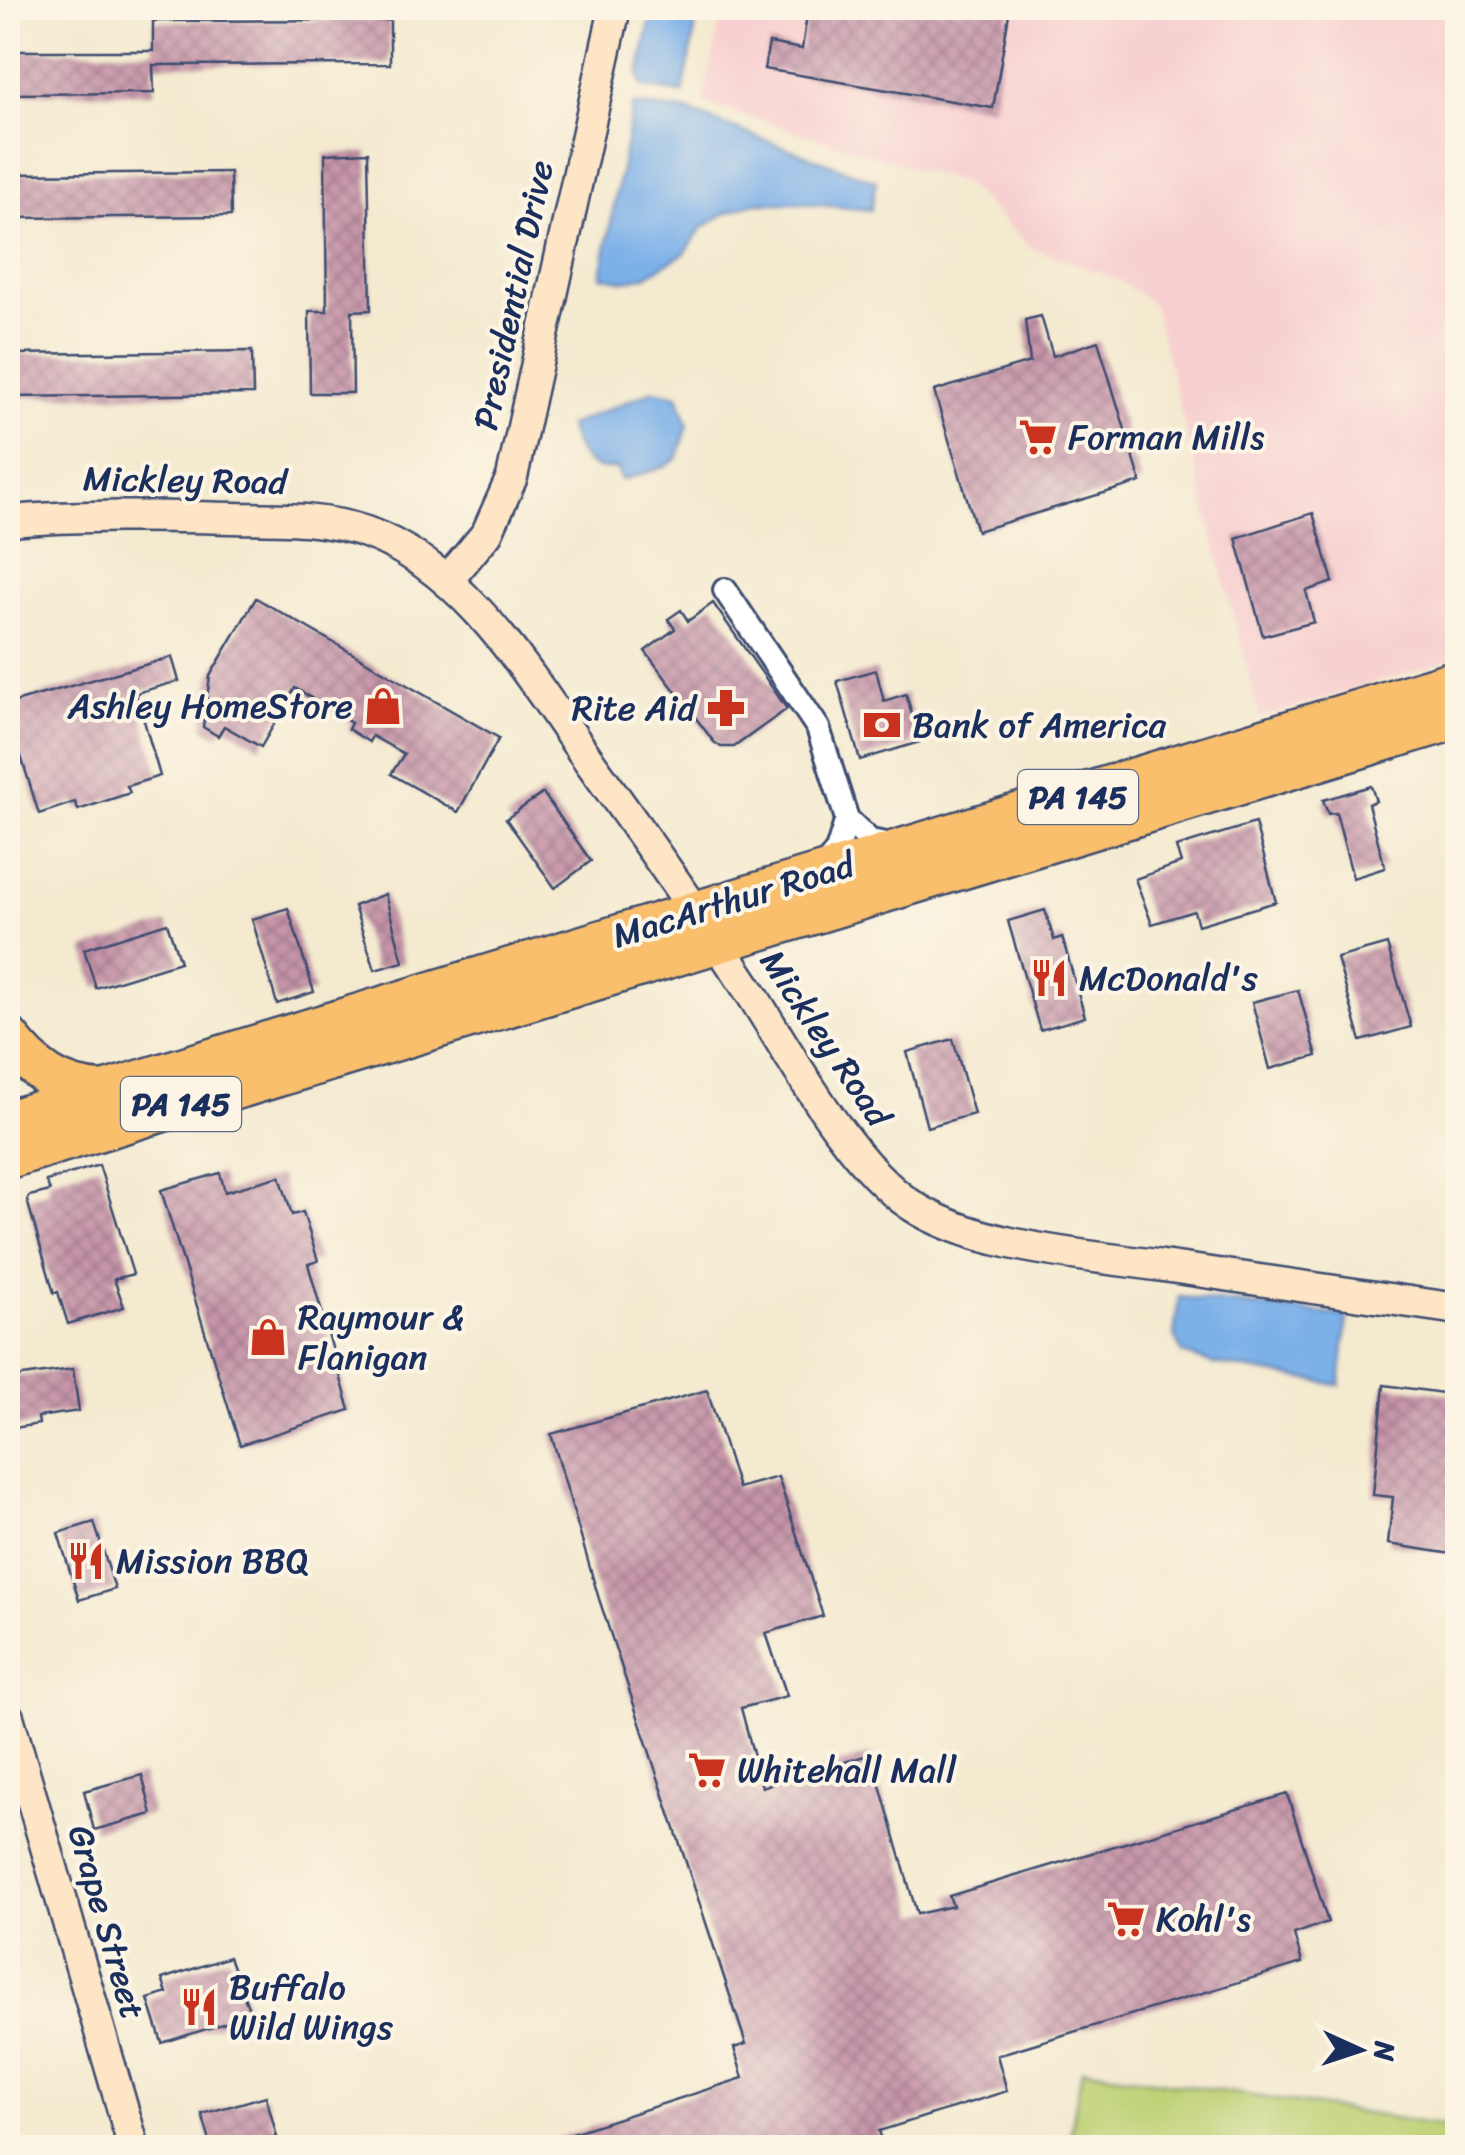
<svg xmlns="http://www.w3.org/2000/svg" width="1465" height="2155" font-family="Sriracha,sans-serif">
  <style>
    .built { fill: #f7cfd0 }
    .green { fill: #bed175; stroke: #6c806a; stroke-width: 2.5 }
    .water { fill: #7bb0e9; stroke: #4b70a4; stroke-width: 2.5 }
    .building { fill: url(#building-cross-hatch) }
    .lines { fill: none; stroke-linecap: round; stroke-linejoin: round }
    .street-casing { stroke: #3c4b6f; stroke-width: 28 }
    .secondary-casing { stroke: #3c4b6f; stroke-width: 35 }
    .highway-casing { stroke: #3c4b6f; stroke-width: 45 }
    .street { stroke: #fff; stroke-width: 22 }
    .secondary { stroke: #fde5c5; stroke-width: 30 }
    .highway { stroke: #f9bf6d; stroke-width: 40 }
    .labels { text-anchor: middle; stroke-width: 8; stroke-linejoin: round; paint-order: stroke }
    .shield { fill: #fcf5e5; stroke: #5e6a86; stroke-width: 2.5 }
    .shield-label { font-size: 32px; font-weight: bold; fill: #1b2f5e }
    .street-label { font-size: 35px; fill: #1b2f5e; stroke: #fcf5e5 }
    .poi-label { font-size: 35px; fill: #1b2f5e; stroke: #fcf5e5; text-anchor: start }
  </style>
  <defs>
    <pattern id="building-cross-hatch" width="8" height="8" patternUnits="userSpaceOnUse" patternTransform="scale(2.5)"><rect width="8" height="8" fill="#c795a9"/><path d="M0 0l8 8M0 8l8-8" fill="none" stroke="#a17a8d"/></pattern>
  </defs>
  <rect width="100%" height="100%" fill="#fcf5e5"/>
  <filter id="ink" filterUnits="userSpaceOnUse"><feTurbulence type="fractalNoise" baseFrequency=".01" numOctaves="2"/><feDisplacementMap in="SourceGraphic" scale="20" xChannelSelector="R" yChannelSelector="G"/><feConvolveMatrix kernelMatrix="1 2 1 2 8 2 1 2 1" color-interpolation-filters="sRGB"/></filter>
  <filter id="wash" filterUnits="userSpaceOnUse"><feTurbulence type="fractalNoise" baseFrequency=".0048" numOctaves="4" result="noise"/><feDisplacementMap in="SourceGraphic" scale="40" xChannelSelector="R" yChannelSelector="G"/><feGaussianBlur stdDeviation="2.25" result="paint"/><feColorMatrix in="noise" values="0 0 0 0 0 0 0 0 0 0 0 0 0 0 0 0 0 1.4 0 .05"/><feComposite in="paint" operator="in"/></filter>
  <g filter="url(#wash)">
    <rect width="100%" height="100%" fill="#f4ead0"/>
    <polygon class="built" points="723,8 1457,8 1457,658 1260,718 1153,304 1117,279 1030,247 966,184 703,103"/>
    <polygon class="green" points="1082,2069 1457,2128 1457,2147 1068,2147"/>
    <g class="water">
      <polygon points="653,8 699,8 683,93 642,87 639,74"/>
      <polygon points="633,105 687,111 876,181 871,210 798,203 753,203 726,213 702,228 685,253 645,276 625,281 601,276"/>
      <path d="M654,390L678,395L688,425L677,459L664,467L621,480L617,468C584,473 579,454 568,426Z"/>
      <polygon points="1179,1297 1347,1316 1340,1385 1215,1364 1183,1354 1174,1336"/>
    </g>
    <g id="blocks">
      <g class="building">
        <polygon points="808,8 1010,8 993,108 764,69 769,43 802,49"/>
        <polygon points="390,20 390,64 153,65 154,93 8,94 8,51 153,51 153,21"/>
        <polygon points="368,152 371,310 352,311 353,393 310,393 309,311 327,311 325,154"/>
        <polygon points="230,172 231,216 8,218 8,174"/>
        <polygon points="1041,316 1053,356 1098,341 1141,482 977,531 934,391 1030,362 1025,320"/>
        <polygon points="252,351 253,394 8,397 8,354"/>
        <polygon points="1313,513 1333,582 1306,591 1314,622 1263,636 1236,538"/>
        <polygon points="256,598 499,738 458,812 391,774 404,754 372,736 369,742 348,729 351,723 295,688 261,747 224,726 218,736 203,727 210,676"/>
        <polygon points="713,603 787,709 734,747 721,747 714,742 645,651 675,629 668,619 681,610 688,621"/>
        <polygon points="172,657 179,681 136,693 160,776 127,786 130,793 78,810 75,802 39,814 8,714 8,704"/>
        <polygon points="876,670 884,701 906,694 920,742 860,760 837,681"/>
        <polygon points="1371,786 1376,801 1368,804 1385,868 1353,878 1336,813 1328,814 1323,800"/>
        <polygon points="543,793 591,861 555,888 506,819"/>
        <polygon points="1255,823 1276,902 1198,925 1194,911 1152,924 1135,879 1181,863 1176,847"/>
        <polygon points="385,894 403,962 375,970 354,906"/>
        <polygon points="288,908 314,992 277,1004 252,919"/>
        <polygon points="1045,910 1054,940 1062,937 1085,1017 1040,1030 1008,921"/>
        <polygon points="167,923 180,962 96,988 84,949"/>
        <polygon points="1387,944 1411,1027 1361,1041 1337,958"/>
        <polygon points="1298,990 1317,1056 1270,1069 1252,1002"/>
        <polygon points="953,1039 974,1114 927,1127 907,1052"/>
        <polygon points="99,1165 133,1274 114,1279 124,1307 68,1324 58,1292 54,1293 27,1200 29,1196 50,1191 46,1181"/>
        <polygon points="220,1173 225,1192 280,1176 292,1215 303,1212 318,1261 308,1264 350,1410 240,1445 161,1190"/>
        <polygon points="73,1369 79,1411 38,1417 39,1424 14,1428 13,1421 8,1422 8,1378"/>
        <polygon points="1384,1385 1458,1395 1458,1555 1388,1544 1393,1497 1373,1495"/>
        <polygon points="707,1390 738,1488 778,1477 823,1616 766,1633 787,1696 741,1708 762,1787 871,1754 917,1914 953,1906 949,1896 1287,1794 1328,1922 1294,1934 1302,1963 997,2055 1007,2091 879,2131 885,2148 539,2148 538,2144 743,2078 734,2048 746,2044 599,1599 551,1434"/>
        <polygon points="94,1522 115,1589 79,1600 58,1533"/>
        <polygon points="142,1775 152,1814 94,1830 84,1791"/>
        <polygon points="229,1957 251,2015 162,2043 148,1999 167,1993 162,1979"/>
        <polygon points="266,2096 277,2137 264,2141 265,2148 212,2148 202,2114"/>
      </g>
    </g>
  </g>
  <g filter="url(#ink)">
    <use href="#blocks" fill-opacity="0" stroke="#3c4b6f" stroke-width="2.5"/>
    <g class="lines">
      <g class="street-casing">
        <g id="street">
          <polyline points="725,590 818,728 847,819 870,841 897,846"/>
          <polyline points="819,872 837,851 847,819"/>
        </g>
      </g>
      <g class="secondary-casing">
        <g id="secondary">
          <path d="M8,521C83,515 157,516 233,518C278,519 323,517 366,532C471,570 533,683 595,769C649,844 703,920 754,998C794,1061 850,1165 911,1205C976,1248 1086,1255 1163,1266C1261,1280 1359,1294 1458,1309"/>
          <polyline points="447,581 487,533 512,477 615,8"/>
          <polyline points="8,1717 134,2148"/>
        </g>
      </g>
      <g class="highway-casing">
        <g id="highway">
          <path d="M8,1037C34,1070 59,1090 102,1092"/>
          <polyline points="8,1121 1458,680"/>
          <polyline points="8,1158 1458,718"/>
        </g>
      </g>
      <use href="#street" class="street"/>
      <use href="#secondary" class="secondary"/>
      <use href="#highway" class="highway"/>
    </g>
  </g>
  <defs>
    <g id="supermarket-bare" transform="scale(3)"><path d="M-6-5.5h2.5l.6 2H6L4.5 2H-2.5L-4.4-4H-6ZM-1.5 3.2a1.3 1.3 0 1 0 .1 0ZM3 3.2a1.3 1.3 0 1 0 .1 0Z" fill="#c8321e" stroke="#fcf5e5" stroke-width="2.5" paint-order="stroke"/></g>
    <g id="shop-bare" transform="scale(3)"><path d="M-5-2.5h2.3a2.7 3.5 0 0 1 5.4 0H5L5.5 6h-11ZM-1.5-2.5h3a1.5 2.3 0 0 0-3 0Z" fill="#c8321e" stroke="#fcf5e5" stroke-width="2.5" paint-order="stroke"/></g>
    <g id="pharmacy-bare" transform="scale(3)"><path d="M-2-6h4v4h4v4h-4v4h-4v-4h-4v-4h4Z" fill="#c8321e" stroke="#fcf5e5" stroke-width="2.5" paint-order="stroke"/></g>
    <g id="bank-bare" transform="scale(3)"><path d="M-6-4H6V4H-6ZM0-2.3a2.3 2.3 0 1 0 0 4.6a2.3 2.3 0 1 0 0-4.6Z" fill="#c8321e" stroke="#fcf5e5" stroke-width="2.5" paint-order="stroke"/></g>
    <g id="restaurant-bare" transform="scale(3)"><path d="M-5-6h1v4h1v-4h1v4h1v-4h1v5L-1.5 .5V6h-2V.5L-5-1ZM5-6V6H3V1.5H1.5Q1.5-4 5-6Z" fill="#c8321e" stroke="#fcf5e5" stroke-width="2.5" paint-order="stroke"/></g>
  </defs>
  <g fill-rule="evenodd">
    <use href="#supermarket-bare" x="1038" y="437"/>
    <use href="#shop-bare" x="383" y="706"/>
    <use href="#pharmacy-bare" x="726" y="708"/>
    <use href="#bank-bare" x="882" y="725"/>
    <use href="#restaurant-bare" x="1049" y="978"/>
    <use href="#shop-bare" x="268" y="1337"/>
    <use href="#restaurant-bare" x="86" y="1561"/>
    <use href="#supermarket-bare" x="707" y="1770"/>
    <use href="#supermarket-bare" x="1126" y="1919"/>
    <use href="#restaurant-bare" x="199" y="2007"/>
  </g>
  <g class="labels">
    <g class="shield">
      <rect x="1018" y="770" width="120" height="54" rx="8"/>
      <rect x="121" y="1077" width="120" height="54" rx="8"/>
    </g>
    <g class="shield-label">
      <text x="1078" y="808">PA 145</text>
      <text x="181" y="1115">PA 145</text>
    </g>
    <g class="street-label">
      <text transform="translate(513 295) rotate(-78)" y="12">Presidential Drive</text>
      <text transform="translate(185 480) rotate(1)" y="12">Mickley Road</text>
      <text transform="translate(733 900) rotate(-17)" y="12">MacArthur Road</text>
      <text transform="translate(826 1038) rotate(56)" y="12">Mickley Road</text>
      <text transform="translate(107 1922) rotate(74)" y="12">Grape Street</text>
    </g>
    <g class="poi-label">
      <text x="1068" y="449">Forman Mills</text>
      <text x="353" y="718" text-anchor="end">Ashley HomeStore</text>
      <text x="696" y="720" text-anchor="end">Rite Aid</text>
      <text x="912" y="737">Bank of America</text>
      <text x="1079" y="990">McDonald's</text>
      <text x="298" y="1329">Raymour &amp;<tspan x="298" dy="40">Flanigan</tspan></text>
      <text x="116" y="1573">Mission BBQ</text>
      <text x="737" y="1782">Whitehall Mall</text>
      <text x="1156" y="1931">Kohl's</text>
      <text x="229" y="1999">Buffalo<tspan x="229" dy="40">Wild Wings</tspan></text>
    </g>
  </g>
  <rect width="1465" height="2155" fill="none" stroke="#fcf5e5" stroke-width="40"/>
  <g transform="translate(1360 2050) rotate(93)" stroke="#fcf5e5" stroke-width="8" paint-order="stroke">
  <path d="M0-8L18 38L0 25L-18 38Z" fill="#1b2f5e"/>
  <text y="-15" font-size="28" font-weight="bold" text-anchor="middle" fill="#1b2f5e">N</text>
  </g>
</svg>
